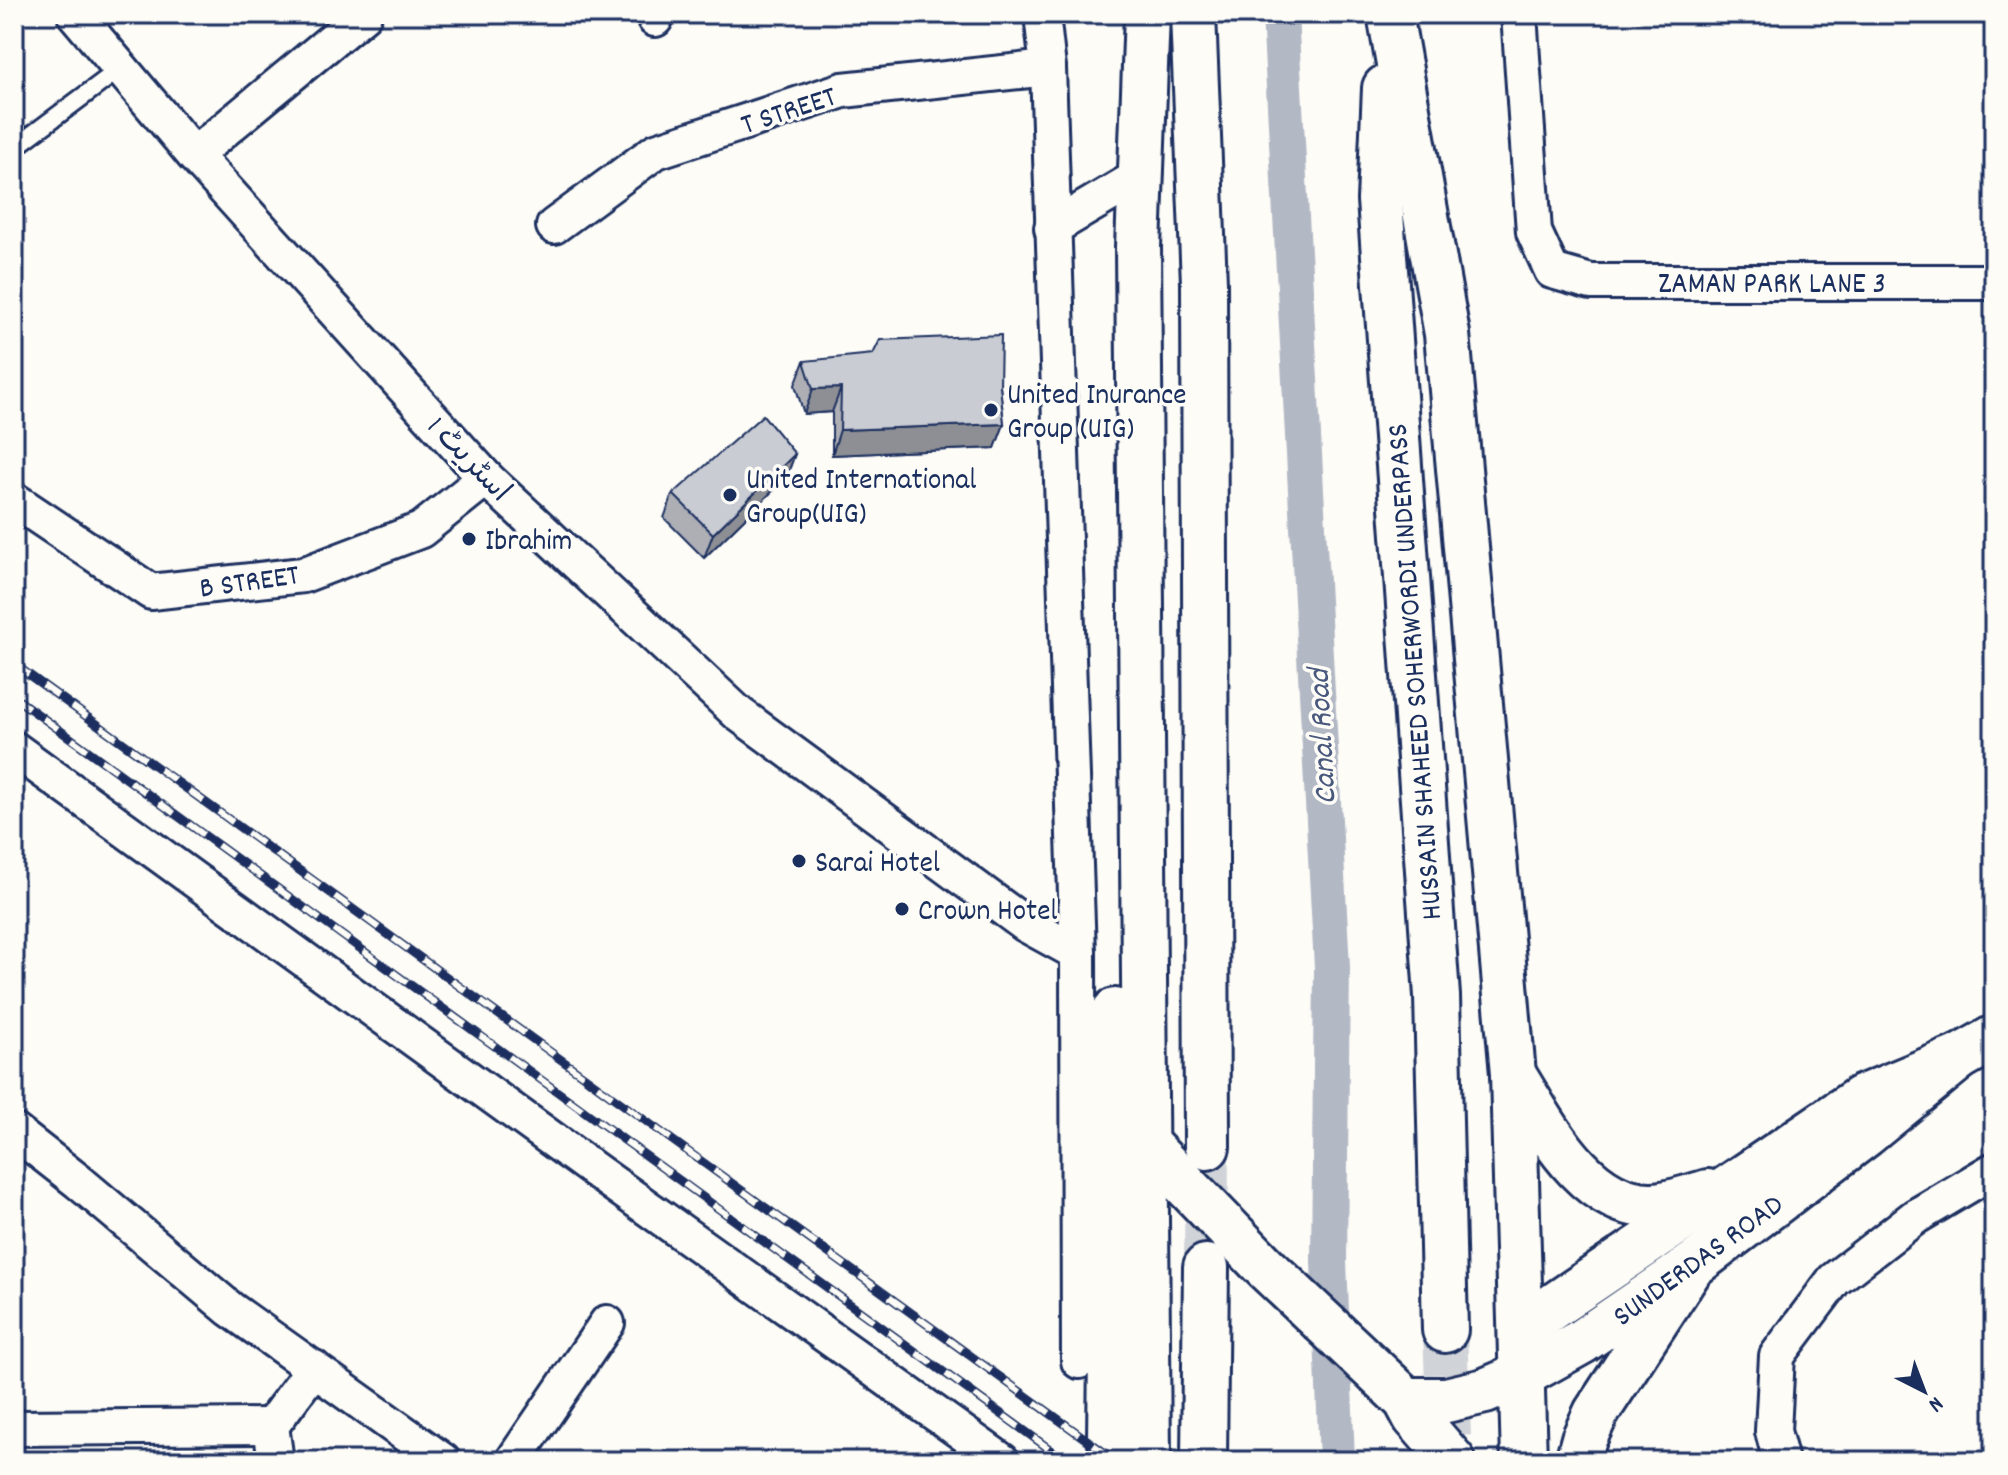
<svg xmlns="http://www.w3.org/2000/svg" width="2008" height="1475" font-family="Dekko,'Playpen Sans Arabic',sans-serif">
  <style>
    .lines { fill: none; stroke-linecap: round; stroke-linejoin: round }
    .canal { stroke: #b3b8c5; stroke-width: 36 }
    .trunk-tunnel { stroke: #d0d3d8; stroke-width: 44; stroke-dasharray: 44 22; stroke-linecap: butt }
    .service-casing { stroke: #1b2f5e; stroke-width: 22 }
    .minor-casing { stroke: #1b2f5e; stroke-width: 40 }
    .secondary-casing { stroke: #1b2f5e; stroke-width: 50 }
    .primary-casing { stroke: #1b2f5e; stroke-width: 50 }
    .trunk-casing { stroke: #1b2f5e; stroke-width: 50 }
    .service { stroke: #fdfcf7; stroke-width: 16 }
    .minor { stroke: #fdfcf7; stroke-width: 34 }
    .secondary { stroke: #fdfcf7; stroke-width: 44 }
    .primary { stroke: #fdfcf7; stroke-width: 44 }
    .trunk { stroke: #fdfcf7; stroke-width: 44 }
    .rail-casing { stroke: #1b2f5e; stroke-width: 9 }
    .rail { stroke: #fdfcf7; stroke-width: 6; stroke-dasharray: 18; stroke-linecap: butt }
    .wall { fill: #adafb5; stroke: #1b2f5e; stroke-width: 2 }
    .shaded-wall { fill: #8d8f94; stroke: #1b2f5e; stroke-width: 2 }
    .building { fill: #c9ccd3; stroke: #1b2f5e; stroke-width: 2 }
    .poi-dot { fill: #1b2f5e; stroke: #fdfcf7; stroke-width: 3 }
    .labels { text-anchor: middle; stroke-width: 7; stroke-linejoin: round; paint-order: stroke }
    .street-label { font-size: 30px; fill: #1b2f5e; stroke: #fdfcf7 }
    .poi-label { font-size: 30px; fill: #1b2f5e; stroke: #fdfcf7; text-anchor: start }
    .water-label { font-size: 32px; font-style: italic; fill: #49587d; stroke: #fdfcf7 }
  </style>
  <rect width="100%" height="100%" fill="#fdfcf7"/>
  <filter id="ink" filterUnits="userSpaceOnUse"><feTurbulence type="fractalNoise" baseFrequency=".0125" numOctaves="2"/><feDisplacementMap in="SourceGraphic" scale="16" xChannelSelector="R" yChannelSelector="G"/><feConvolveMatrix kernelMatrix="1 2 1 2 8 2 1 2 1" color-interpolation-filters="sRGB"/></filter>
  <g filter="url(#ink)">
    <g class="lines">
      <polyline class="canal" points="1280,14 1332,967 1329,1261 1337,1461"/>
      <g class="trunk-tunnel">
        <polyline points="1206,1267 1207,1147"/>
        <polyline points="1445,1330 1449,1436"/>
      </g>
      <g class="service-casing">
        <polyline id="service" points="14,148 121,68"/>
      </g>
      <g class="minor-casing">
        <g id="minor">
          <polyline points="75,14 194,155 486,478 739,714 1025,924 1078,953"/>
          <polyline points="655,14 655,19"/>
          <polyline points="1042,14 1048,68 1078,953 1079,1361"/>
          <polyline points="1519,14 1534,232 1552,271 1591,282 1994,282"/>
          <polyline points="194,155 364,14"/>
          <polyline points="554,226 656,151 843,90 1048,68"/>
          <polyline points="1052,228 1140,176"/>
          <polyline points="14,500 151,592 303,575 421,530 486,478"/>
          <polyline points="14,749 600,1174 1002,1461"/>
          <polyline points="14,1131 79,1182 230,1309 443,1461"/>
          <polyline points="14,1428 271,1426"/>
          <polyline points="276,1461 271,1426 314,1368"/>
          <polyline points="513,1461 607,1323"/>
          <polyline points="1781,1461 1773,1431 1777,1356 1834,1280 1915,1217 1994,1170"/>
        </g>
      </g>
      <g class="secondary-casing">
        <g id="secondary">
          <path d="M1513,1074C1544,1123 1584,1207 1653,1205C1672,1204 1690,1197 1708,1192"/>
          <polyline points="1521,1328 1861,1098 1960,1057 1994,1038"/>
          <polyline points="1406,1400 1446,1400 1485,1391 1522,1375 1581,1342 1692,1266 1866,1134 1960,1057"/>
        </g>
      </g>
      <g class="primary-casing">
        <g id="primary">
          <polyline points="1146,1144 1267,1269 1406,1400 1415,1417 1453,1461"/>
          <polyline points="1578,1461 1584,1439 1596,1413 1692,1266"/>
        </g>
      </g>
      <g class="trunk-casing">
        <g id="trunk">
          <polyline points="1147,14 1138,247 1148,1461"/>
          <polyline points="1193,14 1204,283 1207,1147"/>
          <polyline points="1390,14 1447,334 1513,1074 1524,1461"/>
          <polyline points="1385,88 1380,200 1437,996 1445,1330"/>
          <polyline points="1110,1439 1115,1011"/>
          <polyline points="1204,1461 1206,1267"/>
        </g>
      </g>
      <use href="#service" class="service"/>
      <use href="#minor" class="minor"/>
      <use href="#secondary" class="secondary"/>
      <use href="#primary" class="primary"/>
      <use href="#trunk" class="trunk"/>
      <g class="rail-casing">
        <g id="rail">
          <polyline points="14,664 1116,1461"/>
          <polyline points="14,697 1066,1461"/>
        </g>
      </g>
      <use href="#rail" class="rail"/>
    </g>
    <g class="wall">
      <polygon points="804,361 1000,386 1004,424 995,448 832,455 832,412 804,414 795,385"/>
      <polygon points="795,454 786,478 704,558 664,518 673,494"/>
    </g>
    <g class="shaded-wall">
      <polygon points="841,388 832,412 804,414 813,389"/>
      <polygon points="1004,424 995,448 832,455 840,430"/>
      <polygon points="795,454 786,478 704,558 713,534"/>
    </g>
    <g class="building">
      <polygon points="1001,335 1000,386 1004,424 840,430 841,388 813,389 804,361 873,354 880,340"/>
      <polygon points="763,415 795,454 713,534 673,494"/>
    </g>
  </g>
  <g class="poi-dot">
    <circle cx="991" cy="410" r="8"/>
    <circle cx="730" cy="495" r="8"/>
    <circle cx="469" cy="539" r="8"/>
    <circle cx="799" cy="861" r="8"/>
    <circle cx="902" cy="909" r="8"/>
  </g>
  <g class="labels">
    <g class="street-label">
      <text transform="translate(788 109) rotate(-18)" y="10">T STREET</text>
      <text x="1772" y="292">ZAMAN PARK LANE 3</text>
      <text transform="translate(470 458) rotate(46)" y="10">اسٹریٹ 1</text>
      <text transform="translate(249 580) rotate(-8)" y="10">B STREET</text>
      <text transform="translate(1413 672) rotate(-94)" y="10">HUSSAIN SHAHEED SOHERWORDI UNDERPASS</text>
      <text transform="translate(1697 1259) rotate(-36)" y="10">SUNDERDAS ROAD</text>
    </g>
    <g class="poi-label">
      <text x="1007" y="403">United Inurance<tspan x="1007" dy="34">Group (UIG)</tspan></text>
      <text x="746" y="488">United International<tspan x="746" dy="34">Group(UIG)</tspan></text>
      <text x="485" y="549">Ibrahim</text>
      <text x="815" y="871">Sarai Hotel</text>
      <text x="918" y="919">Crown Hotel</text>
    </g>
    <g class="water-label">
      <text transform="translate(1320 737) rotate(-93)" y="11">Canal Road</text>
    </g>
  </g>
  <rect width="2008" height="1475" fill="none" stroke="#fdfcf7" stroke-width="48"/>
  <rect x="24" y="24" width="1960" height="1427" fill="none" stroke="#1b2f5e" stroke-width="3" filter="url(#ink)"/>
  <g transform="translate(1924 1391) rotate(138)" stroke="#fdfcf7" stroke-width="6" paint-order="stroke">
  <path d="M0-6L14 30L0 20L-14 30Z" fill="#1b2f5e"/>
  <text y="-12" font-size="22" font-weight="bold" text-anchor="middle" fill="#1b2f5e">N</text>
  </g>
</svg>
